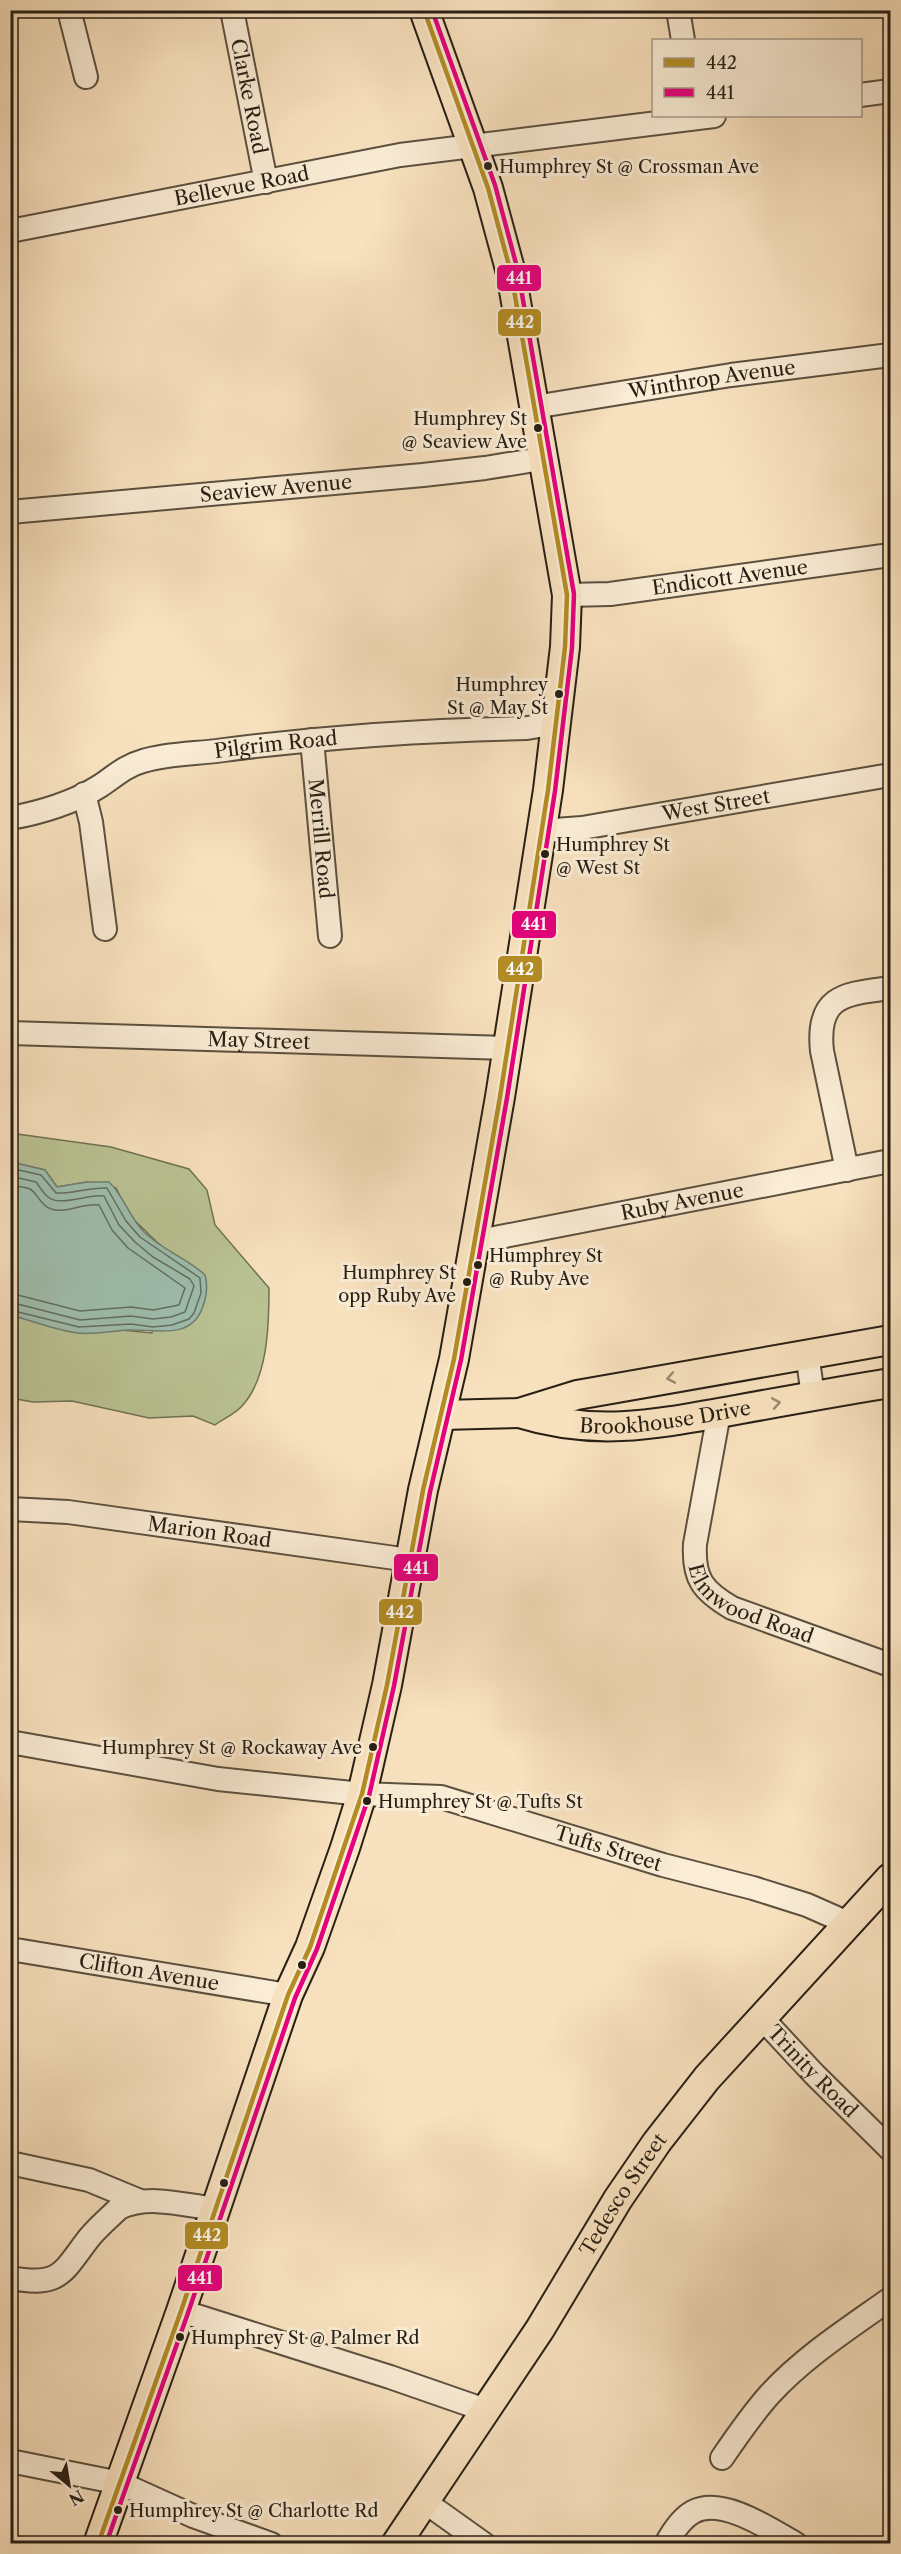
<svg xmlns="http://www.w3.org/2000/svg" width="901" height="2554" font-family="'Libre Caslon Text',serif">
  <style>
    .green { fill: #bac394; stroke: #707154; stroke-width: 1.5 }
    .water { fill: #9ebeae; stroke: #6e7e71; stroke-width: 1.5 }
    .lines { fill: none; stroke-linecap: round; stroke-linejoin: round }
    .shore { stroke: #626e62; stroke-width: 1.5 }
    .minor-casing { stroke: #5b503f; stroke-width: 26 }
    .major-casing { stroke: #271f15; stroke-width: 32 }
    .minor { stroke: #faecd5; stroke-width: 22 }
    .major { stroke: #f8e1be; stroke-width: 28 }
    .bus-1-casing { stroke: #faecd5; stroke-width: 9 }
    .bus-2-casing { stroke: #faecd5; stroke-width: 9 }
    .bus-1 { stroke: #b38c24; stroke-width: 4.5 }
    .bus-2 { stroke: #e5007d; stroke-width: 4.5 }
    .oneway { stroke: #9a8a72 }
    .bus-dot { fill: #271f15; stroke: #faecd5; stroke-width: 2 }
    .labels { text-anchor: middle; stroke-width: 6; stroke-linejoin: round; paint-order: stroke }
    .bus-label { font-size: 18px; fill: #271f15; stroke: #faecd5; text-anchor: start }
    .street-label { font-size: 20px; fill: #271f15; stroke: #faecd5 }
    .line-badge { stroke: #faecd5; stroke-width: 2 }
    .badge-label { font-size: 16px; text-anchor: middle; font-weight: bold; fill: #fff }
  </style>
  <rect width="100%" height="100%" fill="#f8e1be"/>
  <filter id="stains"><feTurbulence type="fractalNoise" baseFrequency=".00333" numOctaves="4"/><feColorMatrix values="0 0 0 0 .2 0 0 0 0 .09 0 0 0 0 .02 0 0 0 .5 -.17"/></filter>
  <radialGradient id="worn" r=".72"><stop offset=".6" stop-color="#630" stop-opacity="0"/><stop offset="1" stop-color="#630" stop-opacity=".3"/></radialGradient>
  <path class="green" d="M10,1133L111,1147L189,1169L207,1190L215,1225L269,1288C269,1325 268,1378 242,1406C235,1414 223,1419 215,1425L193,1416L149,1418L72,1401L33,1402L11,1398V1315L37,1322L152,1333L161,1246L131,1217L116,1188L87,1182L57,1187L45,1170L11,1162Z"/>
  <path class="water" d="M11,1162L45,1170L57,1187L87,1182H109C124,1196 129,1217 144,1232C162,1250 187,1258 205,1275C208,1286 207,1295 203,1306C192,1341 155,1329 128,1330C112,1331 93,1335 77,1333C55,1330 32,1321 11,1315Z"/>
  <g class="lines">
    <g class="shore">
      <path d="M10,1168L41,1175L56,1193C74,1194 89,1187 107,1188L126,1221L140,1237L200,1278L201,1293L194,1313L189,1319L172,1325L153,1327L131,1324L79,1327L10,1310"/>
      <path d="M10,1176L36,1182C40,1187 43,1193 48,1197C59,1207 89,1194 104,1196L119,1225L135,1242L153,1257L190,1279L194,1286L185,1312L171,1317L153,1319L131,1316L80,1320L10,1302"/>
      <path d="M10,1185C16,1186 24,1187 30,1189C38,1194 40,1205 51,1209C67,1214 82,1203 99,1205L112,1230L128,1248L185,1288L179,1305L153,1310L131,1307L80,1311L10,1293"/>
    </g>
    <g class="minor-casing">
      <g id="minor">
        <polyline points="69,10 86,77"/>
        <path id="s1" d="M232,10L266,182"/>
        <polyline points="678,10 683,40"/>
        <polyline points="860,95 890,91"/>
        <path id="s2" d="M10,231L400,155L714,116"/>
        <path id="s3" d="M534,407L731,375L890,355"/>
        <path id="s4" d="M10,512L423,475L485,468L541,459"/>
        <path id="s5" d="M567,595L610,594L890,555"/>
        <path id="s6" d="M312,740L330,936"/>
        <polyline points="84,794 91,822 105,929"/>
        <path id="s7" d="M10,818C40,813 75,802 100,786C115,776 125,766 143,761C169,753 197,754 224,750C324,737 426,730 527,728L557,723"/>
        <path id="s8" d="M541,831L582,828L890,775"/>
        <path id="s9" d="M10,1033L507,1048"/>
        <path d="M847,1170L822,1051C816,995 845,994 890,988"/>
        <path id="s10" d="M474,1242L890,1161"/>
        <polyline points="807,1353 813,1396"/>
        <path id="s11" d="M719,1413L695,1544C693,1579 703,1591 732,1608L890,1665"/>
        <path id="s12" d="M10,1509L68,1512L409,1560"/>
        <path id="s13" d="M10,1742L218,1779L362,1794L441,1797L663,1865L753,1888L807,1905L850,1924"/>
        <path id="s14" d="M10,1949L288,1995"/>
        <path id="s15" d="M761,2017L814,2074L890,2149"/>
        <polyline points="10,2163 89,2180 140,2201"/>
        <path d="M10,2278C61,2287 62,2273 89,2238C98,2227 109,2218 119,2208C149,2194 184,2205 215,2209"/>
        <polyline points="181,2311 390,2377 485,2410"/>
        <path d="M722,2458C737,2436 752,2414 770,2394C804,2357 849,2328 890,2299"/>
        <polyline points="10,2461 120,2483 193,2516 271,2544"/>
        <polyline points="425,2502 484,2544"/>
        <path d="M666,2544C672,2533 682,2518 693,2512C722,2496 771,2530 796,2544"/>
      </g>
    </g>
    <g class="major-casing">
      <g id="major">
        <path id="s16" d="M519,1413C599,1438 662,1423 741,1409C791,1400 841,1391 890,1383"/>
        <polyline points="442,1415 519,1413 577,1395 890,1340"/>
        <polyline points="98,2544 181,2311 288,1995 310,1947 345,1848 362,1794 387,1685 423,1490 454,1359 500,1097 548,790 565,647 567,595 511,273 488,188 424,10"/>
        <path id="s17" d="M396,2544L540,2329L618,2199L657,2142L707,2078L890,1878"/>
      </g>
    </g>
    <use href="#minor" class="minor"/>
    <use href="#major" class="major"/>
    <g class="bus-1-casing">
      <polyline id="bus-1" points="98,2544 181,2311 288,1995 310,1947 362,1794 387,1685 423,1490 454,1359 500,1097 548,790 565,647 567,595 511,273 488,188 424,10"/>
    </g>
    <g class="bus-2-casing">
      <polyline id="bus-2" points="106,2544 188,2313 295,1998 317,1949 369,1796 394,1686 430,1492 461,1360 507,1098 555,791 572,648 574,594 518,271 495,185 432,10"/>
    </g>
    <use href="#bus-1" class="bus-1"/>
    <use href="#bus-2" class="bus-2"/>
  </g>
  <defs><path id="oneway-chevron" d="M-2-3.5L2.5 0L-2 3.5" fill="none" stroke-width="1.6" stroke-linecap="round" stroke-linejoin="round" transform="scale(1.5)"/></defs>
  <g class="oneway">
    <use href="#oneway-chevron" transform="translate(671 1378) rotate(170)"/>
    <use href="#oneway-chevron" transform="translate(776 1403) rotate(-10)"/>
  </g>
  <g class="bus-dot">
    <circle cx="488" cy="166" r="5"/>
    <circle cx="538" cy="428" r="5"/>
    <circle cx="559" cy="694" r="5"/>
    <circle cx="545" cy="854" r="5"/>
    <circle cx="478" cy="1265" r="5"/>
    <circle cx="467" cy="1282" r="5"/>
    <circle cx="373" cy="1747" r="5"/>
    <circle cx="367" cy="1801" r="5"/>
    <circle cx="302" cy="1965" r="5"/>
    <circle cx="224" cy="2183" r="5"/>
    <circle cx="180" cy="2337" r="5"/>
    <circle cx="118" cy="2510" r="5"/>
  </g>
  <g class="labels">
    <g class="bus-label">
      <text x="499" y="173">Humphrey St @ Crossman Ave</text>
      <text x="527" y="425" text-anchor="end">Humphrey St<tspan x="527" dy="23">@ Seaview Ave</tspan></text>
      <text x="548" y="691" text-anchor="end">Humphrey<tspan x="548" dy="23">St @ May St</tspan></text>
      <text x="556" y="851">Humphrey St<tspan x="556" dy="23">@ West St</tspan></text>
      <text x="489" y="1262">Humphrey St<tspan x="489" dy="23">@ Ruby Ave</tspan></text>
      <text x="456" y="1279" text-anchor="end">Humphrey St<tspan x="456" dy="23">opp Ruby Ave</tspan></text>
      <text x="362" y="1754" text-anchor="end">Humphrey St @ Rockaway Ave</text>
      <text x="378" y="1808">Humphrey St @ Tufts St</text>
      <text x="191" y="2344">Humphrey St @ Palmer Rd</text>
      <text x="129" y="2517">Humphrey St @ Charlotte Rd</text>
    </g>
    <g class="street-label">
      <text dy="7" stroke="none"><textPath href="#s1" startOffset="88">Clarke Road</textPath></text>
      <text dy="7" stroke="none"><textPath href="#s2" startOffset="236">Bellevue Road</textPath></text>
      <text dy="7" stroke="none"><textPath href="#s3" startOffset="180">Winthrop Avenue</textPath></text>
      <text dy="7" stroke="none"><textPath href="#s4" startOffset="267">Seaview Avenue</textPath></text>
      <text dy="7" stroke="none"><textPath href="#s5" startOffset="164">Endicott Avenue</textPath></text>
      <text dy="7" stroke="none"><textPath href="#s7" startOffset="280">Pilgrim Road</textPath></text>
      <text dy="7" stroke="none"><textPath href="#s8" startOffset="177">West Street</textPath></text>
      <text dy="7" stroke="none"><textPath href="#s6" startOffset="99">Merrill Road</textPath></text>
      <text dy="7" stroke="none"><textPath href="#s9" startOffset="249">May Street</textPath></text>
      <text dy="7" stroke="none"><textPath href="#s10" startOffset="212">Ruby Avenue</textPath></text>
      <text dy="7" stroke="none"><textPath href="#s16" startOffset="148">Brookhouse Drive</textPath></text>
      <text dy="7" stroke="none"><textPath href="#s12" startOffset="201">Marion Road</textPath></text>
      <text dy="7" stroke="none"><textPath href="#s11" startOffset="226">Elmwood Road</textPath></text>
      <text dy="7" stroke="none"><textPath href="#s13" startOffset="610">Tufts Street</textPath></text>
      <text dy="7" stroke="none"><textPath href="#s14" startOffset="141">Clifton Avenue</textPath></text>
      <text dy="7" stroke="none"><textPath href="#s15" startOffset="75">Trinity Road</textPath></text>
      <text dy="7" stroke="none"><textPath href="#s17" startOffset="417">Tedesco Street</textPath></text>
    </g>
  </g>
  <g class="line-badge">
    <rect x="496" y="264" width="46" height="28" rx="6" fill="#e5007d"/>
    <rect x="497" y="308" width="45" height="29" rx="6" fill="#b38c24"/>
    <rect x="511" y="910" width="46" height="29" rx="6" fill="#e5007d"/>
    <rect x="497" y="955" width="46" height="28" rx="6" fill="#b38c24"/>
    <rect x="393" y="1553" width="46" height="29" rx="6" fill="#e5007d"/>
    <rect x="378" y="1598" width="45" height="28" rx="6" fill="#b38c24"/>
    <rect x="184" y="2221" width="45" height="29" rx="6" fill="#b38c24"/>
    <rect x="177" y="2264" width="46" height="28" rx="6" fill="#e5007d"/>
  </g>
  <g class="badge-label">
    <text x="519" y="284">441</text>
    <text x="520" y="328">442</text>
    <text x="534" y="930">441</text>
    <text x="520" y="975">442</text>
    <text x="416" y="1574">441</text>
    <text x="400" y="1618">442</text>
    <text x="207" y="2241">442</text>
    <text x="200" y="2284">441</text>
  </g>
  <rect width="901" height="2554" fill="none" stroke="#f8e1be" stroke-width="36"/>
  <rect x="12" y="12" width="877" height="2530" fill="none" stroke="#271f15" stroke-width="3"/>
  <rect x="18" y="18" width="865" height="2518" fill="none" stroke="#271f15" stroke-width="1.5"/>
  <rect x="652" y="39" width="210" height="78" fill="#faecd5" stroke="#a69a88" stroke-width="1.5"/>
  <rect x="664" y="58" width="30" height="9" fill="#b38c24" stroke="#a69a88" stroke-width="1.5"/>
  <text x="706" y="69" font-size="18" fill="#271f15">442</text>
  <rect x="664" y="88" width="30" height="9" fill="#e5007d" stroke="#a69a88" stroke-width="1.5"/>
  <text x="706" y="99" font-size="18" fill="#271f15">441</text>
  <g transform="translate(69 2485) rotate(150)" stroke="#faecd5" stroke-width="4.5" paint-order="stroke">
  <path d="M0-4.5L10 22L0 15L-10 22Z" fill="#271f15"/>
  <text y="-9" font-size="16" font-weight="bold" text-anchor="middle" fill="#271f15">N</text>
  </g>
  <rect width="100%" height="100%" filter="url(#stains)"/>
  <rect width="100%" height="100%" fill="url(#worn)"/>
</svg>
